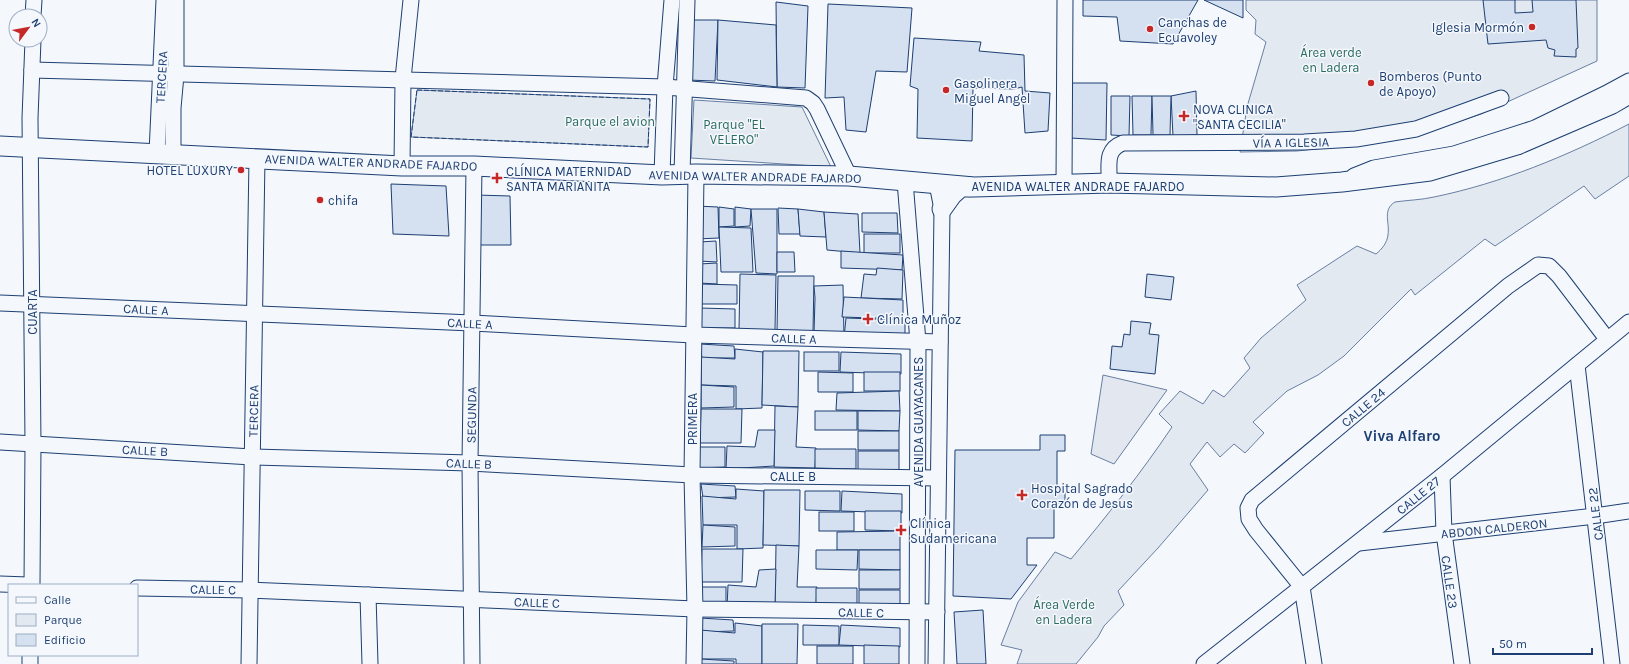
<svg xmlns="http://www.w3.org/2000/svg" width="1629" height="664" font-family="Karla,sans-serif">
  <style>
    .green { fill: #e3e9f0; stroke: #687fa3 }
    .parking { fill: #e3e8f0; stroke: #687fa3 }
    .building { fill: #d5e0f0; stroke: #1d3f73 }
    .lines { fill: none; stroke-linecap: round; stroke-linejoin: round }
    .minor-casing { stroke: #1d3f73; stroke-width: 17 }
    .major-casing { stroke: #1d3f73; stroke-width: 21 }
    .minor { stroke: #f4f7fb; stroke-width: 15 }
    .major { stroke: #f4f7fb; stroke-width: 19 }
    .fence { stroke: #1d3f73; stroke-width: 1; stroke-dasharray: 5 2; stroke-linecap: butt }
    .poi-dot { fill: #c62828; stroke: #f4f7fb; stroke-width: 1.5 }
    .labels { text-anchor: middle; stroke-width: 3; stroke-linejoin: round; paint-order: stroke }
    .poi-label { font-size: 13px; fill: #1d3f73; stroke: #f4f7fb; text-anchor: start }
    .park-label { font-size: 13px; fill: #2c6c60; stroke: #f4f7fb }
    .street-label { font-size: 13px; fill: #1d3f73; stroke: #f4f7fb }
    .quarter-label { font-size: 15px; font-weight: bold; fill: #1d3f73; stroke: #f4f7fb }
  </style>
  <rect width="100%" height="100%" fill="#f4f7fb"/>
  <g class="green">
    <polygon points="1246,0 1597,0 1597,61 1481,114 1442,127 1333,147 1297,151 1240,152 1247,107 1266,42 1255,34 1256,20 1246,10"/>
    <polygon points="417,90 650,99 648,147 411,137"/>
    <polygon points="694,100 802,107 831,167 691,158"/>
    <path d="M1629,124V176L1595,199L1584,186L1495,246L1485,239L1415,295L1411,289L1344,356L1318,375L1287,391L1253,422L1264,433L1245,453L1234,444L1220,457L1207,442L1190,464L1208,490L1158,548L1118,591L1124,605L1104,626L1098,637L1076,664H1017L1022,650L1001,645L1018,602L1055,552L1071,559C1107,516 1141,473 1172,427L1159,414L1180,391L1203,404L1213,390L1224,397L1250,368L1244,358L1261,338L1306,300L1297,285L1357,246L1376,254C1382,249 1387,243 1388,235C1390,222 1382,210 1395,202C1408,200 1421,200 1434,197C1502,183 1567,156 1629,124Z"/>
  </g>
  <polygon class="parking" points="1103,375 1167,390 1114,464 1091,454"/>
  <g class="building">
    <polygon points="1083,0 1198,0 1173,44 1120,41 1117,17 1083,16"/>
    <polygon points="1204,0 1243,0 1243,18"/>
    <polygon points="1483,0 1515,0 1515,13 1533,12 1532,0 1576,0 1578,48 1576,49 1576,57 1554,56 1555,50 1548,48 1546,40 1488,44"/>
    <polygon points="776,2 808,6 805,88 777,87"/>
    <polygon points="828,4 912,8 907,72 876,71 866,132 846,130 844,97 825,98"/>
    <polygon points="688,20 718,20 715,81 687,80"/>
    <polygon points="718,20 776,25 777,87 717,80"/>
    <polygon points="914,38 981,42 979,51 1024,55 1025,91 1050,93 1048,131 1025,133 1022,87 1014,89 973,88 972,141 917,138 918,89 910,86"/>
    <polygon points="1071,83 1107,83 1106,140 1070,138"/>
    <polygon points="1196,91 1197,135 1173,136 1171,96"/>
    <polygon points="1111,96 1130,96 1129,136 1111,135"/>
    <polygon points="1132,96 1152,96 1151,135 1133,135"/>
    <polygon points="1152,96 1171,96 1170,135 1153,135"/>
    <polygon points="391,184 446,186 449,236 393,234"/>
    <polygon points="476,195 510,196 511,245 479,245"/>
    <polygon points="696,206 718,207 719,238 696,239"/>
    <polygon points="719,207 734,209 734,226 719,227"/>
    <polygon points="735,207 751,209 750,226 735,227"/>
    <polygon points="778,208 798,209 800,234 779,234"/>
    <polygon points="751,209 777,209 777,274 756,273"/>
    <polygon points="798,209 824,212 826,237 800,236"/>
    <polygon points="824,212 858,214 860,253 827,250"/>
    <polygon points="862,213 897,213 898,233 862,232"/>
    <polygon points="719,227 751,228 753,272 721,272"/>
    <rect x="864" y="234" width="36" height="19"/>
    <polygon points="716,241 717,262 698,261 699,242"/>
    <polygon points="841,251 903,255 902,270 841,268"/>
    <polygon points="777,252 794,252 795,272 777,272"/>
    <polygon points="717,263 717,284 699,283 699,264"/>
    <polygon points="877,268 903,270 902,299 861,298 864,274 876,275"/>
    <polygon points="740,274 776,275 775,331 739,329"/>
    <polygon points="1147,274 1174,277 1171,300 1145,297"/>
    <polygon points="778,276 814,276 813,333 777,331"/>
    <polygon points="701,284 737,285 737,304 701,304"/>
    <polygon points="843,285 844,338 814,333 815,298 814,286"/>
    <polygon points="844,297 903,300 903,319 842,317"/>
    <polygon points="700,308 735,309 735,328 700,328"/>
    <polygon points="846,318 905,320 905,340 844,338"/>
    <polygon points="1131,321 1151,323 1149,334 1159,335 1155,374 1110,369 1112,346 1122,347 1124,334 1130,335"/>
    <polygon points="700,344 734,346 735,358 702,358"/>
    <polygon points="735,349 763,352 762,408 736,409 736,386 701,385 701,357 735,359"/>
    <polygon points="763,351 799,351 798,407 762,405"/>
    <rect x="804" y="352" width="35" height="19"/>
    <polygon points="841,352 901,354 901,374 840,372"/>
    <polygon points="818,372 853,373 853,392 818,392"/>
    <rect x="864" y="372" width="36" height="19"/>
    <polygon points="701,385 734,387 734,407 701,408"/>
    <polygon points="899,391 900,411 836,410 837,393"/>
    <polygon points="775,406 798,407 796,447 816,448 815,468 774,467"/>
    <polygon points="701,409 742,409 741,443 700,443"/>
    <rect x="815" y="411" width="42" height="19"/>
    <polygon points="858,411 900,411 899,431 858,430"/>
    <polygon points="758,430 775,430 774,466 726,469 727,446 755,447"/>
    <rect x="858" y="431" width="41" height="19"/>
    <polygon points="1040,435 1065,435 1065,451 1057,451 1057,488 1065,488 1065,503 1054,503 1054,538 1027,538 1027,565 1037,565 1011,599 953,596 955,450 1040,450"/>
    <polygon points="698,447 725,447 725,467 698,468"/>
    <polygon points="815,449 856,449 856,469 815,468"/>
    <rect x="858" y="451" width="41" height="19"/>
    <polygon points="701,484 735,486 736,497 703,498"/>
    <polygon points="736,489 764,491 763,548 737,549 737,525 703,525 702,496 736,499"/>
    <polygon points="764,490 800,490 799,546 763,545"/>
    <polygon points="805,491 840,491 840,511 805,510"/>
    <polygon points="842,491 902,494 902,513 841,511"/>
    <polygon points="865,511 901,511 901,531 865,530"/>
    <rect x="819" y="512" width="35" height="19"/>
    <polygon points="703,525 735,527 735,546 702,547"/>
    <polygon points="900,531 900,550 837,550 837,532"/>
    <polygon points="776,545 799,546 797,587 817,587 816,607 775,607"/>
    <polygon points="702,549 743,549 742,582 701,582"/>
    <polygon points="816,550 858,550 857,570 816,569"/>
    <polygon points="859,550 900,550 900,570 859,569"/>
    <polygon points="776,569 775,605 727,608 728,585 756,587 759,570"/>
    <rect x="859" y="570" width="41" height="19"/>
    <rect x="699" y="587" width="27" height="20"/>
    <polygon points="816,588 857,588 857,608 816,607"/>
    <polygon points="859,590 900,590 900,610 859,609"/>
    <polygon points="983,610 986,664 957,664 954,612"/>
    <polygon points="700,618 733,620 734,631 701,632"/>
    <polygon points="735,623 762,626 762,664 736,664 736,659 701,659 700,630 735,633"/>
    <polygon points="762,624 798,624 797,664 762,664"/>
    <polygon points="803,625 839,626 839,645 803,645"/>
    <polygon points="841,625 900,628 900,647 839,645"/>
    <polygon points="864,645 899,646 899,664 864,664"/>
    <rect x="817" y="646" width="36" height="18"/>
    <polygon points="701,659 734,661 734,664 701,664"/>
  </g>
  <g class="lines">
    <g class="minor-casing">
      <g id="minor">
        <polyline points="33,16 34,0"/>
        <polyline points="32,70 665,87 806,98 813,103 817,109 849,176"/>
        <polyline points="157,153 164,0"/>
        <polyline points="173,153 173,108 176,75 176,0"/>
        <polyline points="402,166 403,79 411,0"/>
        <polyline points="682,174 687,0"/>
        <polyline points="662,175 665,87 672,0"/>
        <polyline points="1354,176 1374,168 1454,154 1535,128 1605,94 1629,81"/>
        <polyline points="905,181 918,342 917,664"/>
        <path d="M1109,183C1110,166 1104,150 1123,143L1304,142L1356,139L1416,129L1501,98"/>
        <polyline points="1064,185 1065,0"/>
        <polyline points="0,303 472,323 693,335 940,342"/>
        <polyline points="1577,365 1612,664"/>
        <polyline points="0,442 252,457 470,463 692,475 938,478"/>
        <polyline points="1442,476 1444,533 1462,664"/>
        <polyline points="1359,543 1595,516 1629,511"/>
        <polyline points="0,584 28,585"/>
        <polyline points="32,585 33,444 30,118 33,40"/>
        <polyline points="137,588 250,590 695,609 937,612"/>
        <polyline points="368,595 370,664"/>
        <polyline points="30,664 30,655"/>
        <polyline points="249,664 257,158"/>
        <polyline points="472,664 470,463 474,166"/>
        <polyline points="694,664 695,609 692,475 696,174"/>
        <polyline points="936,664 942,209 937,184"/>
        <polyline points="1204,664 1442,476 1629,322"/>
        <polyline points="1314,664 1302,587 1256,530 1249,519 1248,508 1252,500 1508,286 1538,265 1549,266 1559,276 1607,339"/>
      </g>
    </g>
    <g class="major-casing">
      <g id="major">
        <polyline points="0,146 402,166 474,166 662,175 696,174 849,176 974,187 1109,183 1276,187 1342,182 1430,171 1517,145 1612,104 1629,94"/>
        <polyline points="942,209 952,195 961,187 970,187"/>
      </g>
    </g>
    <use href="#minor" class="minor"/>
    <use href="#major" class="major"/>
    <polygon class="fence" points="417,90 650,99 648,147 411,137"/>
  </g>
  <g class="poi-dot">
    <circle cx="1532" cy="27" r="4"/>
    <circle cx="1150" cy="29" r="4"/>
    <circle cx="1371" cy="83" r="4"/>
    <circle cx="946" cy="90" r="4"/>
    <path d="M1182 110h4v4h4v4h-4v4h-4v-4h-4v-4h4z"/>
    <circle cx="241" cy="170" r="4"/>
    <path d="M495 172h4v4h4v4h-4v4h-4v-4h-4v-4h4z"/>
    <circle cx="320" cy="200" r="4"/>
    <path d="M866 313h4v4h4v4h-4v4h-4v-4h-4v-4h4z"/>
    <path d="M1020 489h4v4h4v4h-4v4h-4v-4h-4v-4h4z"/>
    <path d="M899 524h4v4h4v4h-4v4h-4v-4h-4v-4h4z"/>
  </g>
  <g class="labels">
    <g class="poi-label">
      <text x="1158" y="27">Canchas de<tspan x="1158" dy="15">Ecuavoley</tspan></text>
      <text x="1524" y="32" text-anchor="end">Iglesia Mormón</text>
      <text x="1379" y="81">Bomberos (Punto<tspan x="1379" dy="15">de Apoyo)</tspan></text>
      <text x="954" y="88">Gasolinera<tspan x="954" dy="15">Miguel Angel</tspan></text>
      <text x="1193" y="114">NOVA CLINICA<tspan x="1193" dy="15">"SANTA CECILIA"</tspan></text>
      <text x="233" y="175" text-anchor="end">HOTEL LUXURY</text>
      <text x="506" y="176">CLÍNICA MATERNIDAD<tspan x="506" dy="15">SANTA MARIANITA</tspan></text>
      <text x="328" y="205">chifa</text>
      <text x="877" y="324">Clínica Muñoz</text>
      <text x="1031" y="493">Hospital Sagrado<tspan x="1031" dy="15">Corazón de Jesus</tspan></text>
      <text x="910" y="528">Clínica<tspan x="910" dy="15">Sudamericana</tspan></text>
    </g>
    <g class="park-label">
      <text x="1331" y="57">Área verde<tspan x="1331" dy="15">en Ladera</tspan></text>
      <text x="610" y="126">Parque el avion</text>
      <text x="734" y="129">Parque "EL<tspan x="734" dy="15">VELERO"</tspan></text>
      <text x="1064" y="609">Área Verde<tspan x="1064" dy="15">en Ladera</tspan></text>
    </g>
    <g class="street-label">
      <text transform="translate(161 77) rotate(-87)" y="5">TERCERA</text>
      <text transform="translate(1291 142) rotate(-1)" y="5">VÍA A IGLESIA</text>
      <text transform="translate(371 162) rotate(2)" y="5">AVENIDA WALTER ANDRADE FAJARDO</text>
      <text transform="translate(755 176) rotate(1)" y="5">AVENIDA WALTER ANDRADE FAJARDO</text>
      <text x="1078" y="191">AVENIDA WALTER ANDRADE FAJARDO</text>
      <text transform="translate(146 309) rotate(3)" y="5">CALLE A</text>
      <text transform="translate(32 312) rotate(-90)" y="5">CUARTA</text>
      <text transform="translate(470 323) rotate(3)" y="5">CALLE A</text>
      <text transform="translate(794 338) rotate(2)" y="5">CALLE A</text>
      <text transform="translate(1363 407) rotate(-40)" y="5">CALLE 24</text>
      <text transform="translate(253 411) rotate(-89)" y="5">TERCERA</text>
      <text transform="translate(471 415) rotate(-89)" y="5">SEGUNDA</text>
      <text transform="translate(692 419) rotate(-90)" y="5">PRIMERA</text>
      <text transform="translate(918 422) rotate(-90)" y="5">AVENIDA GUAYACANES</text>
      <text transform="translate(145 450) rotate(3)" y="5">CALLE B</text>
      <text transform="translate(469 463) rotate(2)" y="5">CALLE B</text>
      <text x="793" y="481">CALLE B</text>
      <text transform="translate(1418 495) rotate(-39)" y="5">CALLE 27</text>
      <text transform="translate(1595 514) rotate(-97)" y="5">CALLE 22</text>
      <text transform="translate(1494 528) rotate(-6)" y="5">ABDON CALDERON</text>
      <text transform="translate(1450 582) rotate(82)" y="5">CALLE 23</text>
      <text transform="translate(213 589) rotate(1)" y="5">CALLE C</text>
      <text transform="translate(537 602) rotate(2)" y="5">CALLE C</text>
      <text transform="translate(861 612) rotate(1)" y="5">CALLE C</text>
    </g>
    <g class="quarter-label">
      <text x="1402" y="441">Viva Alfaro</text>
    </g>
  </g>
  <rect x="8" y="584" width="130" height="72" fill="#f4f7fb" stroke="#9eadc5"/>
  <rect x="16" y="597" width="20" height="6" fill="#f4f7fb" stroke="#9eadc5"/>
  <text x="44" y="604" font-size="12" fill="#1d3f73">Calle</text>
  <rect x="16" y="614" width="20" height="12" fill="#e3e9f0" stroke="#9eadc5"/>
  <text x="44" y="624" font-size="12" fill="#1d3f73">Parque</text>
  <rect x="16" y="634" width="20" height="12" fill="#d5e0f0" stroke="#9eadc5"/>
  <text x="44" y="644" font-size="12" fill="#1d3f73">Edificio</text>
  <g transform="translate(28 28) rotate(58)"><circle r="19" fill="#f4f7fb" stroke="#9eadc5"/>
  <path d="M0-3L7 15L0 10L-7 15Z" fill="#c62828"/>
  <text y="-6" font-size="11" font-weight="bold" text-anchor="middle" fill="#1d3f73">N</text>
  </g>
  <path d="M1493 648v6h99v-6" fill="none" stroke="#1d3f73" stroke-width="2"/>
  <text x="1499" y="648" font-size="12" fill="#1d3f73" stroke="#f4f7fb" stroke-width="3" paint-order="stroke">50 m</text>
</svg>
